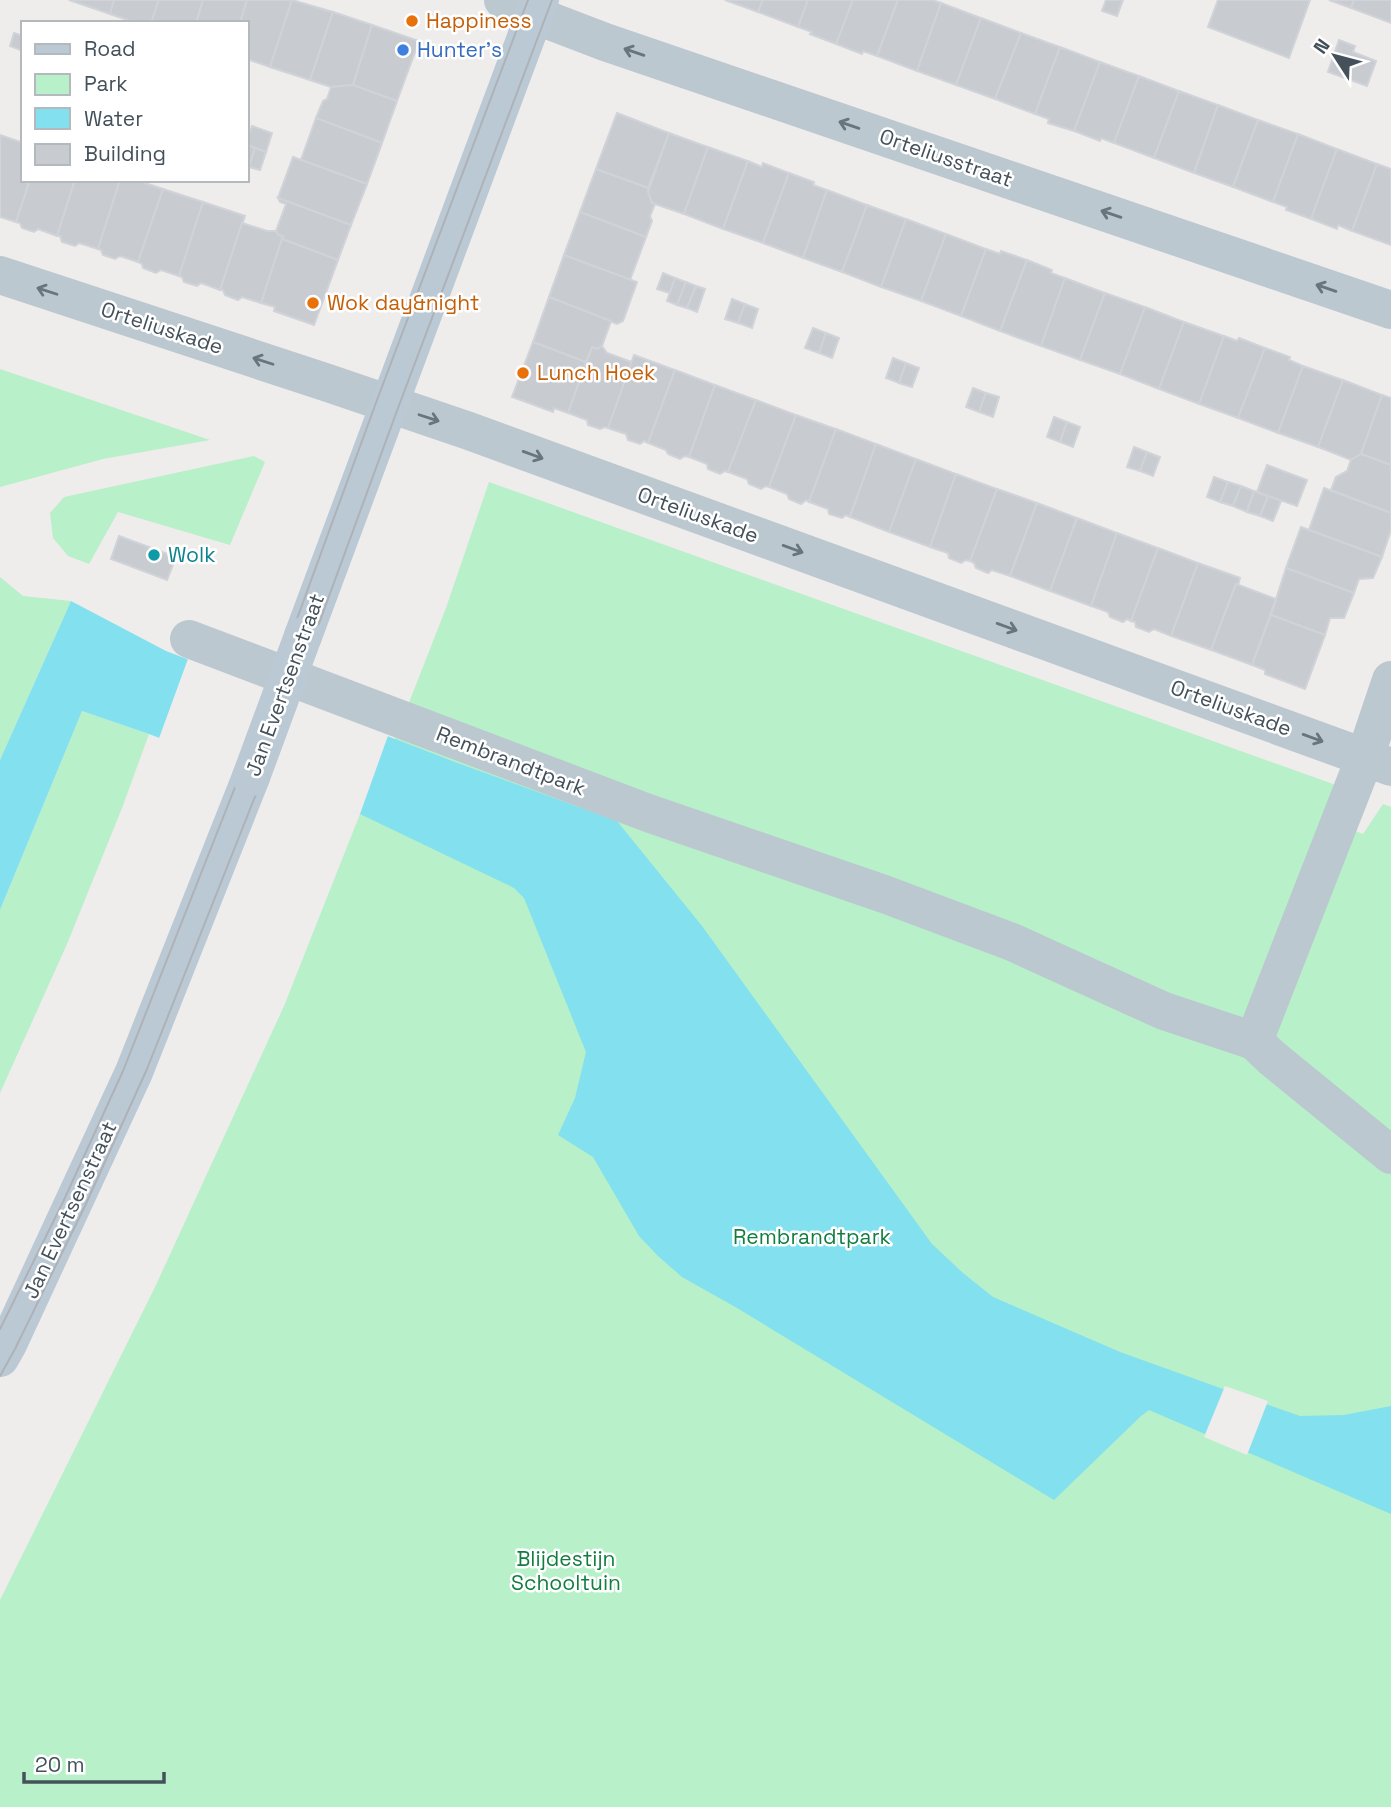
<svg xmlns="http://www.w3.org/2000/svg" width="1391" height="1807" font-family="'Space Grotesk',sans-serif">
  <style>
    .green { fill: #b7f0c9 }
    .water { fill: #82e0ef }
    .pier { fill: #efecec }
    .building { fill: #c8ccd1; stroke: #d0d3d8; stroke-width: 2 }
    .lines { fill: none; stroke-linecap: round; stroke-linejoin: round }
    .street { stroke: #bcc8cf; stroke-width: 38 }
    .secondary { stroke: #bbc9d4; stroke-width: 38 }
    .tram { stroke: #aeb2b7; stroke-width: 2 }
    .secondary-bridge { stroke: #bbc9d4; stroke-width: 38 }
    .oneway { stroke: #68757d }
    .food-dot { fill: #e8710a; stroke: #fff; stroke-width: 2.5 }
    .shop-dot { fill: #3f7fe0; stroke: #fff; stroke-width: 2.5 }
    .culture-dot { fill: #0f9aa8; stroke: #fff; stroke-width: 2.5 }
    .labels { text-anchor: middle; stroke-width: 5; stroke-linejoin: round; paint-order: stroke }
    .food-label { font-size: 21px; fill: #c56008; stroke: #fff; text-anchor: start }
    .shop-label { font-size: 21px; fill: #366cbe; stroke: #fff; text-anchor: start }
    .street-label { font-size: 21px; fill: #44515a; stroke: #fff }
    .culture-label { font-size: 21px; fill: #0d838f; stroke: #fff; text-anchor: start }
    .park-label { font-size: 21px; fill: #137d41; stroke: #fff }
  </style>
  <rect width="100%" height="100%" fill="#efecec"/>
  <g class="green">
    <polygon points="0,369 210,440 103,459 0,487"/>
    <polygon points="254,456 265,462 230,545 118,512 89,564 68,556 53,538 50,513 64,497"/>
    <polygon points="489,482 1347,789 1333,822 1363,834 1383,804 1391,807 1391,1807 0,1807 0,1600 156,1285 284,1006 360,814 365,815 446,608"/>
    <polygon points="0,577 23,596 71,601 0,760"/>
    <polygon points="82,711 149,734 122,808 67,944 0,1093 0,910"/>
  </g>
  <polygon class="water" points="71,601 166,651 455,762 617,821 702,926 932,1244 963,1273 993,1297 1120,1352 1223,1389 1300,1416 1344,1415 1391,1406 1391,1514 1149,1410 1141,1416 1054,1500 737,1308 682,1277 658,1256 639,1236 593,1157 558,1135 575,1098 586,1052 524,898 514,888 360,814 149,734 82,711 0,910 0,760"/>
  <g class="pier">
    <polygon points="189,656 389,733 360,814 278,786 158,741"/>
    <polygon points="1225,1386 1268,1401 1247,1455 1204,1437"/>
  </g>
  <g class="building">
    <polygon points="69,0 114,0 110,14"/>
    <polygon points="114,0 159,0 151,23 136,23 110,14"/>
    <polygon points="159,0 203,0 196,23 151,23"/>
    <polygon points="203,0 247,0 240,23 196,23"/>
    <polygon points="247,0 292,0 270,67 247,59 247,23 240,23"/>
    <polygon points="292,0 333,12 310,80 270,67"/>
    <polygon points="725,0 763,0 758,12"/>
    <polygon points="763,0 808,0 798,27 758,12"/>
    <polygon points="808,0 853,0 836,44 810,34 812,32 798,27"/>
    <polygon points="853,0 898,0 877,56 863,51 862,54 836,44"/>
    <polygon points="898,0 932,0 941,3 917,71 877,56"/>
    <polygon points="1106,0 1123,0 1117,16 1102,11"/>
    <polygon points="1218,0 1310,0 1289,58 1208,27"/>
    <polygon points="1329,0 1354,0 1351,8"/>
    <polygon points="1354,0 1391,0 1391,23 1351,8"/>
    <polygon points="941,3 981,18 956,85 917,71"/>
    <polygon points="333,12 372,25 353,85 331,87 310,80"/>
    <polygon points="981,18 1021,33 995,99 956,85"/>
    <polygon points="372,25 419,41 397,101 353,85"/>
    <polygon points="14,33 23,36 23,51 10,46"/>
    <polygon points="1021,33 1060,47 1035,114 995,99"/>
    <polygon points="1339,40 1355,46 1353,52 1376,61 1367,86 1328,72"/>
    <polygon points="1060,47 1100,62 1074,131 1048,123 1049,119 1035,114"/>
    <polygon points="1100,62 1139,76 1114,143 1101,138 1100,141 1074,131"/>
    <polygon points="1139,76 1179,91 1154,158 1114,143"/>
    <polygon points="353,85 397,101 382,143 316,118 323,101 327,99 331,87"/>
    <polygon points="1179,91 1218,105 1194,173 1154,158"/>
    <polygon points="1218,105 1258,120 1233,187 1194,173"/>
    <polygon points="617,113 669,133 648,188 596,169"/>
    <polygon points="316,118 382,143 367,184 301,160"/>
    <polygon points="1258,120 1298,134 1273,202 1233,187"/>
    <polygon points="252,126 272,133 266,152 247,145 247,140"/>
    <polygon points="669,133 708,147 684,214 652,203 648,192"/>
    <polygon points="1298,134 1337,149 1311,219 1286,210 1287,207 1273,202"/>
    <polygon points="0,135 23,143 23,180 30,180 16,222 0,217"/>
    <polygon points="247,145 255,148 249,167 247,166"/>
    <polygon points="708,147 748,161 723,229 684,214"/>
    <polygon points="255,148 266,152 260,170 249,167"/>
    <polygon points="1337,149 1377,164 1352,231 1338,225 1337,229 1311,219"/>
    <polygon points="293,157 367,184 351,225 278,198"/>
    <polygon points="748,161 762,167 763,163 789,173 763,243 723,229"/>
    <polygon points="1377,164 1391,169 1391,245 1352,231"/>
    <polygon points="596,169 648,188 648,192 652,203 655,204 650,216 652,221 646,237 580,212"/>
    <polygon points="789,173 814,182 813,185 827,190 803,258 763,243"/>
    <polygon points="30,180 75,180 57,236 38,229 34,232 22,228 20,223 16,222"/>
    <polygon points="75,180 120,180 98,249 79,243 75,246 62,242 60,236 57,236"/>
    <polygon points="120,180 136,180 163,189 138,262 120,256 115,259 103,255 101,250 98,249"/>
    <polygon points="163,189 203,202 179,276 161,270 156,273 143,268 142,264 138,262"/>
    <polygon points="827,190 867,205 842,272 803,258"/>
    <polygon points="278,198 351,225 338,260 282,239 283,236 278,235 276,231 286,204 280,202"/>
    <polygon points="203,202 245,216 220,290 201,283 197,286 184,282 182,277 179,276"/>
    <polygon points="867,205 906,219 881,287 842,272"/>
    <polygon points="580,212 646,237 630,280 564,255"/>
    <polygon points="906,219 946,234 921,301 881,287"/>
    <polygon points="242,223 267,231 276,231 278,235 283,236 261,303 242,297 238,300 225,295 223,290 220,290"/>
    <polygon points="946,234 986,249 961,316 921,301"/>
    <polygon points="282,239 338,260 314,325 274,311 275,307 261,303"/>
    <polygon points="986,249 1000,254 1001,251 1027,260 1000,331 961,316"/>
    <polygon points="564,255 637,282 623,321 617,324 549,297"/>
    <polygon points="1027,260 1052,270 1051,273 1065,278 1041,346 1000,331"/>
    <polygon points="663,273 675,278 670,293 657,289"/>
    <polygon points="675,278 686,282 677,305 667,301"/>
    <polygon points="1065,278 1105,293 1080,360 1041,346"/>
    <polygon points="686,282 696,286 687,308 677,305"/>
    <polygon points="696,286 705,289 697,312 687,308"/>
    <polygon points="1105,293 1145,307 1120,374 1080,360"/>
    <polygon points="549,297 611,321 602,346 597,349 592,347 586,362 533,342"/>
    <polygon points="732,299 745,304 738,323 725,319"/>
    <polygon points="745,304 758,309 752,328 738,323"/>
    <polygon points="1145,307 1184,322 1159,389 1120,374"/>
    <polygon points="1184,322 1224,336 1199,404 1159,389"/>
    <polygon points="813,328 826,333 819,353 805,348"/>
    <polygon points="826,333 839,338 832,358 819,353"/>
    <polygon points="1224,336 1237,341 1239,338 1265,348 1238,418 1199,404"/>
    <polygon points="533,342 586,362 568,413 554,408 553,412 512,397"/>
    <polygon points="602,346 607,353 632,362 608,428 605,427 600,429 588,425 587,420 568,413 592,347 597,349"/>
    <polygon points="1265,348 1290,357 1289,360 1303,366 1278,433 1238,418"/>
    <polygon points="634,355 675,370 648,443 644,441 640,444 628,440 626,434 608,428"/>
    <polygon points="893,358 906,363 899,383 886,378"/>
    <polygon points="906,363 919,368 912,387 899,383"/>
    <polygon points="1303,366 1343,380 1318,447 1278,433"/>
    <polygon points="675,370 715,385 689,457 685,456 680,459 668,454 666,450 648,443"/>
    <polygon points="1343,380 1382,395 1361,454 1351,460 1318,447"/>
    <polygon points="715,385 756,400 728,472 725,471 720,474 708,469 707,464 689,457"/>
    <polygon points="973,388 986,393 979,412 966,407"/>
    <polygon points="986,393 999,397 993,417 979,412"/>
    <polygon points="1382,395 1391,398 1391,465 1361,454"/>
    <polygon points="756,400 796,415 769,487 766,486 761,489 749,484 747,479 728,472"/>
    <polygon points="796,415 836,429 809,502 806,500 801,504 789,499 787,494 769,487"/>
    <polygon points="1054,417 1067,422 1060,442 1047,437"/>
    <polygon points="1067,422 1080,427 1073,447 1060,442"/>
    <polygon points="836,429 876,444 850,517 846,515 842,518 829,514 828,509 809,502"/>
    <polygon points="876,444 916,459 889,532 850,517"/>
    <polygon points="1134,447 1147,452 1140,471 1127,467"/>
    <polygon points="1147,452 1160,457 1153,476 1140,471"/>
    <polygon points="1361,454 1391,465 1391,513 1331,490 1336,477 1347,471 1351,460"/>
    <polygon points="916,459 956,474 930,547 889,532"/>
    <polygon points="1267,465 1307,480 1297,506 1257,492"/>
    <polygon points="956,474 997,489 970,561 966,560 961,563 949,558 948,553 930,547"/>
    <polygon points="1214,477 1228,482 1220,502 1207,497"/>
    <polygon points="1228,482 1241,486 1233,506 1220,502"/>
    <polygon points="1241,486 1254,491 1247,512 1233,506"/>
    <polygon points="1324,488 1391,513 1391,530 1382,557 1309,530"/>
    <polygon points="997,489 1037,503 1010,576 992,570 988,573 976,568 974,563 970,561"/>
    <polygon points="1254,491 1268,496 1260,516 1247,512"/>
    <polygon points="1268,496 1281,501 1273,521 1260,516"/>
    <polygon points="1037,503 1077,518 1050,591 1010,576"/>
    <polygon points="1077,518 1117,533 1091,606 1050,591"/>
    <polygon points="1301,527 1382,557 1373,578 1359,579 1354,593 1286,568"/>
    <polygon points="1117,533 1158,548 1131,621 1127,619 1123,622 1110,617 1108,612 1091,606"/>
    <polygon points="119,536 176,557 167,580 111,559"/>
    <polygon points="1158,548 1198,563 1171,636 1154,629 1149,632 1136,627 1135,622 1131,621"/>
    <polygon points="1198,563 1240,578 1238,585 1236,584 1211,650 1171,636"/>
    <polygon points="1286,568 1354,593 1344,618 1330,618 1325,635 1271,615"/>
    <polygon points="1236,584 1276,599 1252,665 1211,650"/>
    <polygon points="1271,615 1325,635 1305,689 1265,674 1265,670 1252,665"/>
  </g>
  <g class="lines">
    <g class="street">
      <polyline points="503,0 524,11 605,42 1391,310"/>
      <polyline points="0,275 328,383 469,431 1391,767"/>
      <polyline points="189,639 648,813 884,894 1012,942 1164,1011 1254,1041 1272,1058 1391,1155"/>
      <polyline points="1254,1041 1365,757 1391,680"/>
    </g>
    <g class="secondary">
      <polyline points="303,636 540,0"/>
      <polyline points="0,1358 8,1344 134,1072 251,777"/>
    </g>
    <g class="tram">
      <polyline points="0,1329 63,1202 123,1071 241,772 377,400 528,0"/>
      <polyline points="0,1376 15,1349 85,1206 147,1069 262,779 398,408 552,0"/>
    </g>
    <polyline class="secondary-bridge" points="251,777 303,636"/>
  </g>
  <defs><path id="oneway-shaft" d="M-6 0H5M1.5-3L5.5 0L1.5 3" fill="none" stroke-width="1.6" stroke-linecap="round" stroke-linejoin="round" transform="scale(1.75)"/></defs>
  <g class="oneway">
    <use href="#oneway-shaft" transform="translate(634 52) rotate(-161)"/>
    <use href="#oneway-shaft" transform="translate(849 125) rotate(-161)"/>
    <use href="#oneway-shaft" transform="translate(1111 214) rotate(-161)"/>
    <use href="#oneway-shaft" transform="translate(1326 288) rotate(-161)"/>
    <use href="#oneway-shaft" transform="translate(47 291) rotate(-162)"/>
    <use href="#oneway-shaft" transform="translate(263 361) rotate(-162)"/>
    <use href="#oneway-shaft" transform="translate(429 418) rotate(18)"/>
    <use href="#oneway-shaft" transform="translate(533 455) rotate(20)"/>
    <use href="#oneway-shaft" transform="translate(793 549) rotate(20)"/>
    <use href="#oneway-shaft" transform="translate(1007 627) rotate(20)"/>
    <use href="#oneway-shaft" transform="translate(1313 738) rotate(20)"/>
  </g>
  <g class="food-dot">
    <circle cx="412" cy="21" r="7"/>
    <circle cx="313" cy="303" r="7"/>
    <circle cx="523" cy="373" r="7"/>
  </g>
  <circle class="shop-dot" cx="403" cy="50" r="7"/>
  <circle class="culture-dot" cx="154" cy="555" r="7"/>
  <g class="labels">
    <g class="food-label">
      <text x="426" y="28">Happiness</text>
      <text x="327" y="310">Wok day&amp;night</text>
      <text x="537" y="380">Lunch Hoek</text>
    </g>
    <g class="shop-label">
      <text x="417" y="57">Hunter's</text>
    </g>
    <g class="street-label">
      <text transform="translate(946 158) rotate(19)" y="7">Orteliusstraat</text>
      <text transform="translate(162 328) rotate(18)" y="7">Orteliuskade</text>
      <text transform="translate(698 515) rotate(20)" y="7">Orteliuskade</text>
      <text transform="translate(285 685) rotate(-70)" y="7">Jan Evertsenstraat</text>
      <text transform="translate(1231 708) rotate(20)" y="7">Orteliuskade</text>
      <text transform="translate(511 761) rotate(21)" y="7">Rembrandtpark</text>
      <text transform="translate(70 1210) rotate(-65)" y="7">Jan Evertsenstraat</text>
    </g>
    <g class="culture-label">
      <text x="168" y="562">Wolk</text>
    </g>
    <g class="park-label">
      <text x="812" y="1244">Rembrandtpark</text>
      <text x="566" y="1566">Blijdestijn<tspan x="566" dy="24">Schooltuin</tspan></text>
    </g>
  </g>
  <rect x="21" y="21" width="228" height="161" fill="#ffffff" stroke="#b4b9bd" stroke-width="2"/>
  <rect x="35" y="44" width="35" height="10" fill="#bbc9d4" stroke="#b4b9bd" stroke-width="2"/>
  <text x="84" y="56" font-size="21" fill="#44515a">Road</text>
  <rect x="35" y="74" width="35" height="21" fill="#b7f0c9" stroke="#b4b9bd" stroke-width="2"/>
  <text x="84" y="91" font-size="21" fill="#44515a">Park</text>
  <rect x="35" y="108" width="35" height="21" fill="#82e0ef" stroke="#b4b9bd" stroke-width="2"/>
  <text x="84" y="126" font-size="21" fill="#44515a">Water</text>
  <rect x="35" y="144" width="35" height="21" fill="#c8ccd1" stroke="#b4b9bd" stroke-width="2"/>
  <text x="84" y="161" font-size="21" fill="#44515a">Building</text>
  <g transform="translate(1335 56) rotate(306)" stroke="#ffffff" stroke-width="5" paint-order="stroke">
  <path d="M0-5L12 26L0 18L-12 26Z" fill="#44515a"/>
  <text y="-10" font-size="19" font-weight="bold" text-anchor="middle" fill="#44515a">N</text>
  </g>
  <path d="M24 1772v10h140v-10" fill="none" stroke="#44515a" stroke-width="3.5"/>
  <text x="35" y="1772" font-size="21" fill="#44515a" stroke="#ffffff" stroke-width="5" paint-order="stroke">20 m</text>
</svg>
